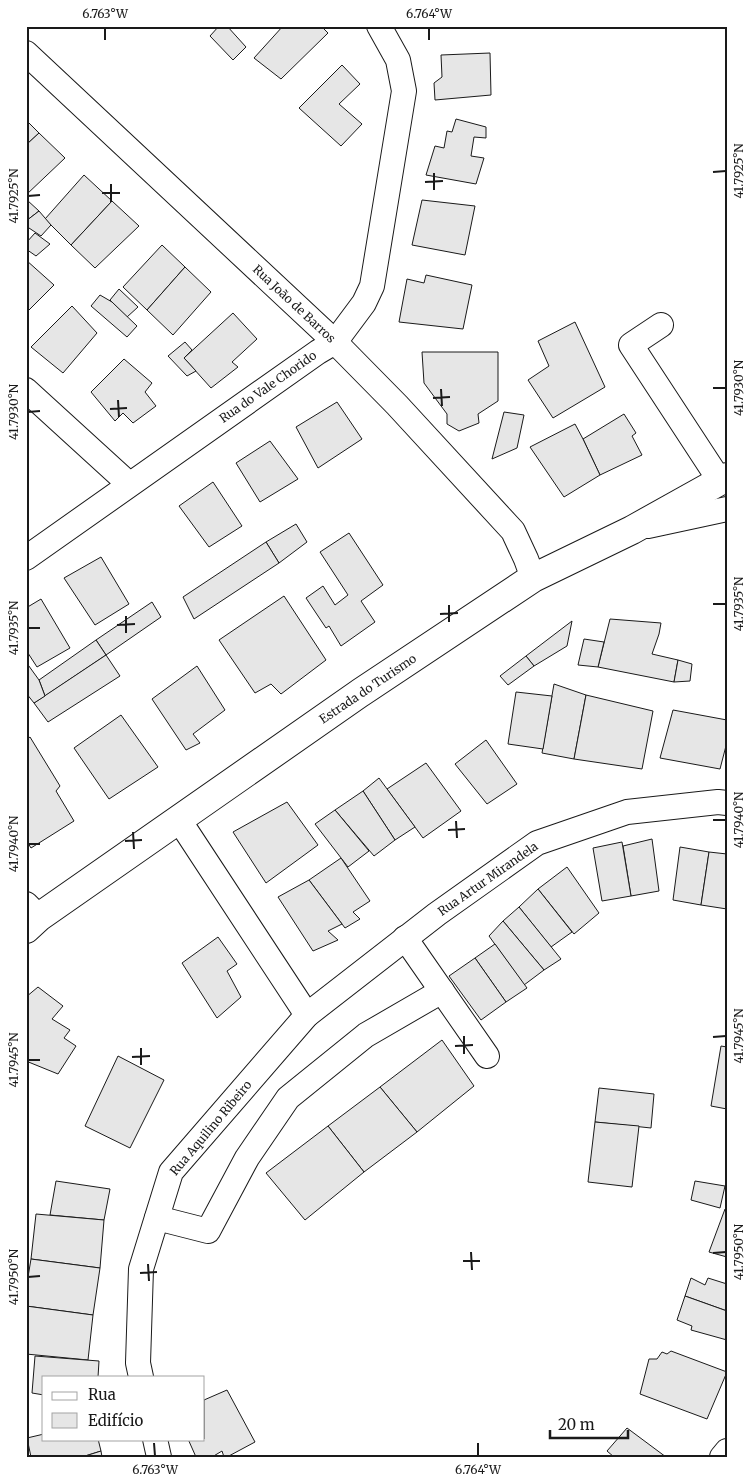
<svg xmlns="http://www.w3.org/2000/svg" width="753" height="1483" font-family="Merriweather,serif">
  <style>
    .building { fill: #e6e6e6; stroke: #1a1a1a }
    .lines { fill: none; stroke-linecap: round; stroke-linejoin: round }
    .minor-casing { stroke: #1a1a1a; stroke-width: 26 }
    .primary-casing { stroke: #1a1a1a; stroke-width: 30 }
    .minor { stroke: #fff; stroke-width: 24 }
    .primary { stroke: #fff; stroke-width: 28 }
    .ticks { fill: none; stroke: #1a1a1a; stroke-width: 2 }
    .labels { text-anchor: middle; stroke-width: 4; stroke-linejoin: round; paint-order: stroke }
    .street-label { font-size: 12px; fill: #1a1a1a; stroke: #fff }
    .neatline { fill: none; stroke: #1a1a1a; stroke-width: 2 }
    .ticks-label { font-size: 12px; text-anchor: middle; fill: #1a1a1a }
  </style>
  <rect width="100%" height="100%" fill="#fff"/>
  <g class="building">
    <polygon points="219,26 227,26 246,47 233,60 210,36"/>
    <polygon points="283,26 321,26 328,33 281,79 254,58"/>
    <polygon points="490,53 491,95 435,100 434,83 442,77 441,55"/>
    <polygon points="342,65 360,84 339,104 362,124 341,146 299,108"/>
    <polygon points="456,119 486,127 486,138 474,137 471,156 484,158 476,184 426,175 435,146 444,148 447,131 452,132"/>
    <polygon points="26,120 39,133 26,145"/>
    <polygon points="39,133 65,158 26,195 26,145"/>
    <polygon points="84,175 112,201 71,245 45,219"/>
    <polygon points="27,200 39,211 26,221 26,201"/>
    <polygon points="422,200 475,206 465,255 412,245"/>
    <polygon points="112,201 139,226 95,268 71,245"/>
    <polygon points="39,211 51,225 41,236 26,226 26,221"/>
    <polygon points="35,233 50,244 36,256 26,249 26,243"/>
    <polygon points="162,245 185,267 147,310 123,287"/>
    <polygon points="26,260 54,285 26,313"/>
    <polygon points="185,267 211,292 173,335 147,310"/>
    <polygon points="426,275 472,285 463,329 399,322 407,279 424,283"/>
    <polygon points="119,289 138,307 127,317 110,300"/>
    <polygon points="100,295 112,302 137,326 127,337 91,306"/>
    <polygon points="72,306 97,333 63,373 31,347"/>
    <polygon points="233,313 257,339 232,362 238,367 211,388 184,358"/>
    <polygon points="575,322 605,387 553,418 528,380 549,366 538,341"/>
    <polygon points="185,342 192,350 184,358 196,371 187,376 168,356"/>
    <polygon points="422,352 498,352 498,401 478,414 479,423 459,431 447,424 447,414 424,383"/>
    <polygon points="124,359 152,383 145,392 156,406 133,423 123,413 115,421 91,392"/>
    <polygon points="337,402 362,439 318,468 296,427"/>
    <polygon points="504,412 524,415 517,448 492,459"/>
    <polygon points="624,414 636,433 632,436 642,455 600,475 583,439"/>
    <polygon points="575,424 583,439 600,475 564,497 530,447"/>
    <polygon points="270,441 298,479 260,502 236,463"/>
    <polygon points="213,482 242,526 209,547 179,506"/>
    <polygon points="296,524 307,542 279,563 266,542"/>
    <polygon points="349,533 383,585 361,601 375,622 341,646 329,626 326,628 306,598 323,586 335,605 348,595 320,552"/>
    <polygon points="266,542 279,563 194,619 183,597"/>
    <polygon points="101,557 129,604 95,625 64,578"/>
    <polygon points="284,596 326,660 281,694 271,684 255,693 219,640"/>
    <polygon points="41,599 70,648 37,667 26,650 26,608"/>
    <polygon points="152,602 161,617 106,655 96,640"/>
    <polygon points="610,619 661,623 659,634 652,654 678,660 674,682 598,667"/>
    <polygon points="572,621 567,646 534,666 526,656"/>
    <polygon points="584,639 604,642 598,667 578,665"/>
    <polygon points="96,640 106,655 45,696 39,680"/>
    <polygon points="106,655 120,676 48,722 34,703"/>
    <polygon points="526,656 534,666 508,685 500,676"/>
    <polygon points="678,660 692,664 690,681 674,682"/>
    <polygon points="26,662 39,680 45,696 34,703 26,693"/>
    <polygon points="197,666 225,710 193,734 200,743 186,750 152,699"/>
    <polygon points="554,684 586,695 574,759 542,753"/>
    <polygon points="516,692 552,696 543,749 508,744"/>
    <polygon points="586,695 653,711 642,769 574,759"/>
    <polygon points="673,710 727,720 727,742 720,769 660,758"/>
    <polygon points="121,715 158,767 109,799 74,748"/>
    <polygon points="30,737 60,786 56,791 74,821 31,848 26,840 26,740"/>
    <polygon points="486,740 517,784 487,804 455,764"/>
    <polygon points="426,763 461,811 423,838 387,789"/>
    <polygon points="379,778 415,827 395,840 363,791"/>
    <polygon points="363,791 395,840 374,856 335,810"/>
    <polygon points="287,802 318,845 266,883 233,832"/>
    <polygon points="335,810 369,851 348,867 315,824"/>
    <polygon points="652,839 659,891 631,896 623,846"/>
    <polygon points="622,842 631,896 602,901 593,848"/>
    <polygon points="680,847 709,852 701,905 673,900"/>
    <polygon points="709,852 727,854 727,909 701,905"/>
    <polygon points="341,858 370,901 353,912 360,919 345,928 309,880"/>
    <polygon points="567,867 599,913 574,934 538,889"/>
    <polygon points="309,880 342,924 328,931 338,940 313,951 278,897"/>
    <polygon points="538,889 572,932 551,947 519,907"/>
    <polygon points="519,907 561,959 544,970 503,921"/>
    <polygon points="503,921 544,970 524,985 489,936"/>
    <polygon points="218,937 237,964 227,971 241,997 217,1018 182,963"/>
    <polygon points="495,944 527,988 506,1002 475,958"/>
    <polygon points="475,958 506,1002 481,1020 449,976"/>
    <polygon points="38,987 63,1006 52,1019 70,1030 64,1038 76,1046 58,1074 26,1061 26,997"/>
    <polygon points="442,1040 474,1086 417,1132 380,1087"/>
    <polygon points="721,1046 727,1047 727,1109 711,1106"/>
    <polygon points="118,1056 164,1080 130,1148 85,1126"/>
    <polygon points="380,1087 417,1132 364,1172 328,1126"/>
    <polygon points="599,1088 654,1094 651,1128 595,1122"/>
    <polygon points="595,1122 639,1126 632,1187 588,1182"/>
    <polygon points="328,1126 364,1172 305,1220 266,1173"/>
    <polygon points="56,1181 110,1189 104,1220 50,1215"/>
    <polygon points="695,1181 725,1186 720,1208 691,1200"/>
    <polygon points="725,1209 727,1209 727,1257 709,1252"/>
    <polygon points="36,1214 104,1220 100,1268 31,1259"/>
    <polygon points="31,1259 100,1268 93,1315 26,1306 26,1289"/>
    <polygon points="691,1278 705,1285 708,1278 727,1284 727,1311 685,1296"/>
    <polygon points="685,1296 727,1311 727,1340 691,1330 692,1326 677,1320"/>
    <polygon points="26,1306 93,1315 88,1360 26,1354"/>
    <polygon points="671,1351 727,1372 707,1419 640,1394 649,1359 657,1359 662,1352 667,1354"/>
    <polygon points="35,1356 99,1361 98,1377 44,1377 44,1395 32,1393"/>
    <polygon points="227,1390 255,1442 227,1457 224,1457 222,1451 212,1457 196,1457 188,1439 204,1439 204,1400"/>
    <polygon points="627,1428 666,1457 614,1457 607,1451"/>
    <polygon points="44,1434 44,1439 98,1439 101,1451 82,1457 31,1457 27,1438"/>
    <polygon points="101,1451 102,1457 82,1457"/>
  </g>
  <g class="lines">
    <g class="minor-casing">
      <g id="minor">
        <polyline points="26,53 335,342 397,405 513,531 526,559 533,578"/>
        <polyline points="661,325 631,345 720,481"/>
        <polyline points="26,390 129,484"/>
        <polyline points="648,526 727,509"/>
        <polyline points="26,558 318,352 335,342 364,303 372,286 404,91 398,60 379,26"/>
        <polyline points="179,820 307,1015"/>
        <polyline points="26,904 39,917"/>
        <polyline points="405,938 487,1056"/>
        <polyline points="157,1218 208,1231 247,1158 288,1098 366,1035 442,991"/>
        <polyline points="141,1377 138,1363 141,1269 171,1172 307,1015 437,914 537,843 627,812 718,802 727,803"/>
        <polyline points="155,1439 159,1457"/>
        <polyline points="722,1457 727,1451"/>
      </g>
    </g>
    <g class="primary-casing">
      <polyline id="primary" points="26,929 39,917 360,693 533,578 632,530 727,477"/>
    </g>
    <use href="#minor" class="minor"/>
    <use href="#primary" class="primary"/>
  </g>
  <path class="ticks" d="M105,28V40M429,28V40M713,172L726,171M434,173V190M425,182L443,181M111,184V202M102,193H120M28,196L40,195M713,388H726M441,389L442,406M433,398L450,397M118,400L119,417M110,409L127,408M28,412L40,411M713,604H726M449,605V622M440,614L458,613M126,616V633M117,625L135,624M28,628H40M713,820H726M456,821L457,838M448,830L465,829M133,832L134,849M125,841L142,840M28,844H40M464,1036V1054M713,1037L726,1036M455,1046L473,1045M141,1048V1065M132,1057L150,1056M28,1060H40M471,1252L472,1270M713,1253L726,1252M463,1261H480M148,1264L149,1281M140,1273L157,1272M28,1277L40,1276M154,1443L155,1456M478,1443V1456"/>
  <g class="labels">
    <g class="street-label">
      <text transform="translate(294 304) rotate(43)" y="4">Rua João de Barros</text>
      <text transform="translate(268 387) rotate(-35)" y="4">Rua do Vale Chorido</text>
      <text transform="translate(368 689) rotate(-34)" y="4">Estrada do Turismo</text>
      <text transform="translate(488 879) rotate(-35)" y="4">Rua Artur Mirandela</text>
      <text transform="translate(211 1128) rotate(-50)" y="4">Rua Aquilino Ribeiro</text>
    </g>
  </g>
  <rect width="753" height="1483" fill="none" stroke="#ffffff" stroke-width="55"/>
  <rect x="42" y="1376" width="162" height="65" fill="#ffffff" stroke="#a3a3a3"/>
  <rect x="52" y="1392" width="25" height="8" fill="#ffffff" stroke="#a3a3a3"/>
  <text x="88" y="1400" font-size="15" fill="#1a1a1a">Rua</text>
  <rect x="52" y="1413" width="25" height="15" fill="#e6e6e6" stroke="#a3a3a3"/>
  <text x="88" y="1426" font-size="15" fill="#1a1a1a">Edifício</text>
  <path d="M550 1430v8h78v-8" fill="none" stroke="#1a1a1a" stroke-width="2.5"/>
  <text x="558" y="1430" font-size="15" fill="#1a1a1a" stroke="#ffffff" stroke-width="4" paint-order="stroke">20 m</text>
  <rect x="28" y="28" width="698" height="1428" class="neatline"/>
  <g class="ticks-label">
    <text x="105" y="18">6.763°W</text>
    <text x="429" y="18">6.764°W</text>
    <text transform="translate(739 171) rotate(-90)" y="4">41.7925°N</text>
    <text transform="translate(14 196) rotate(-90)" y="4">41.7925°N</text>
    <text transform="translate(739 388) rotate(-90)" y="4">41.7930°N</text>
    <text transform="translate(14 412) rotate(-90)" y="4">41.7930°N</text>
    <text transform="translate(739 604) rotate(-90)" y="4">41.7935°N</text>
    <text transform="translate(14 628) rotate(-90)" y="4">41.7935°N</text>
    <text transform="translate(739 820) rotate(-90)" y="4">41.7940°N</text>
    <text transform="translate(14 844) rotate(-90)" y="4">41.7940°N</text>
    <text transform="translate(739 1036) rotate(-90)" y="4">41.7945°N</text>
    <text transform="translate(14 1060) rotate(-90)" y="4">41.7945°N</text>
    <text transform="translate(739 1252) rotate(-90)" y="4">41.7950°N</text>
    <text transform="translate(14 1277) rotate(-90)" y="4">41.7950°N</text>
    <text x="155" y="1474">6.763°W</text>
    <text x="478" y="1474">6.764°W</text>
  </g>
</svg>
